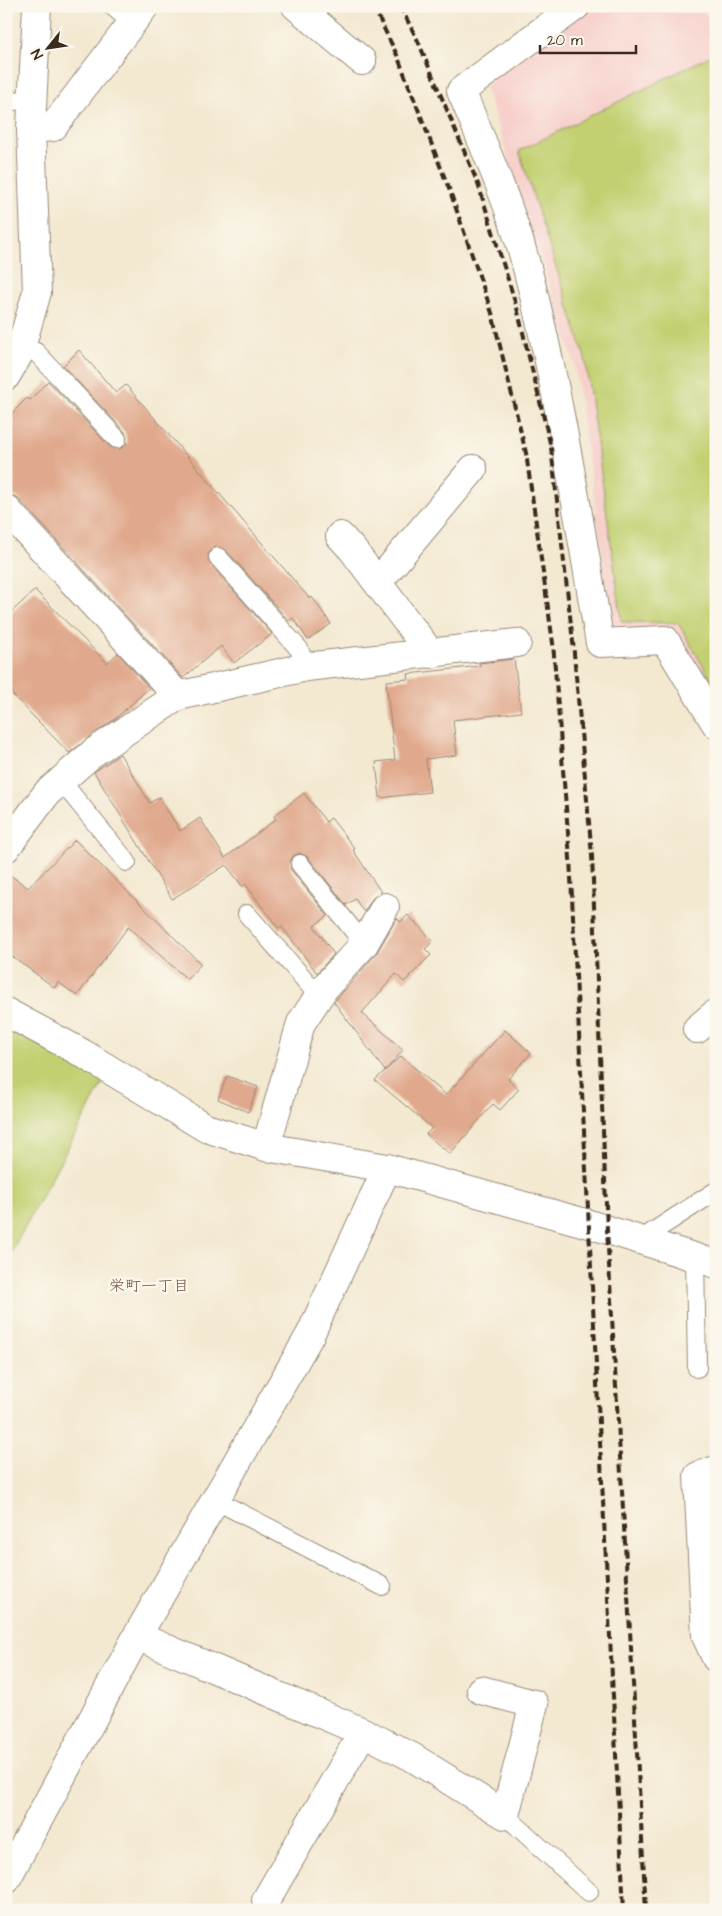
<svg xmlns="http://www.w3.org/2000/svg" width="722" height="1916" font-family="'Architects Daughter','Klee One',sans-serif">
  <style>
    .built { fill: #f7d0cc }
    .green { fill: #c2d071; stroke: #7e7d48 }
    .building { fill: #e0a88c }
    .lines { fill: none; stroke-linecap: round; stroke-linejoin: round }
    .lane-casing { stroke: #978977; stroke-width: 20 }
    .street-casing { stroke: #978977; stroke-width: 30 }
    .lane { stroke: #fff; stroke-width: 18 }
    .street { stroke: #fff; stroke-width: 28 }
    .rail { stroke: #3b2a1e; stroke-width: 4; stroke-dasharray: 8 4; stroke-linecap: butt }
    .labels { text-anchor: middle; stroke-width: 5; stroke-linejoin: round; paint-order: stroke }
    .neighbourhood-label { font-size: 16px; fill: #755644; stroke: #fbf7ec }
  </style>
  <rect width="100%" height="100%" fill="#fbf7ec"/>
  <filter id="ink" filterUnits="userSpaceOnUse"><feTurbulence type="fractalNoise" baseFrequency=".02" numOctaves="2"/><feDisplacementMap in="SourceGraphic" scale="10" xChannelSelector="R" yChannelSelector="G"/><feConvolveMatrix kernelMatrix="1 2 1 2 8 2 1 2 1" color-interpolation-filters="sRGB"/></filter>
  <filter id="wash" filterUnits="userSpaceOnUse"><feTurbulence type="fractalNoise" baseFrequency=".0096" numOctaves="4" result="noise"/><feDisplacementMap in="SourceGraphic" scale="20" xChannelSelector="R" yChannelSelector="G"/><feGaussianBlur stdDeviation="1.12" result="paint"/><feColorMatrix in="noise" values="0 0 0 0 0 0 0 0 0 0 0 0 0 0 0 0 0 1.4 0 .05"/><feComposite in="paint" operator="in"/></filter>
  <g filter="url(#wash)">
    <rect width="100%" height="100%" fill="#f3e8d0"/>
    <polygon class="built" points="594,6 696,6 716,24 716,704 671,631 614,633 574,362 485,86"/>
    <g class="green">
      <polygon points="716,53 716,688 678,623 622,622 585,358 519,151"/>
      <polygon points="6,1028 105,1079 6,1262"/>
    </g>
    <g id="blocks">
      <g class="building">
        <polygon points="79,350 116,393 126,385 310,599 312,597 331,624 308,640 293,618 289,621 226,550 215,547 208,554 210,564 272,634 234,663 221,646 183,678 18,498 9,494 6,490 6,419 27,398 30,400 48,381 110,447 120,449 127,443 125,432 63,366"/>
        <polygon points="35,590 107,663 118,653 149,688 115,719 69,753 6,688 6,617"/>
        <polygon points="514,659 521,712 453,720 457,755 426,759 430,792 380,798 376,762 395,760 386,681 409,679 408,674 480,666 479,663"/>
        <polygon points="120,754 150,803 159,797 180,831 200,818 225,858 276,819 274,816 304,793 326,822 331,818 355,849 353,850 381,892 372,899 364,912 355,899 346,905 308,857 299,853 293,856 290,861 291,870 328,916 314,926 334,954 317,973 282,927 279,929 245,884 243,887 226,865 172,899 94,772"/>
        <polygon points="75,840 201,964 187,979 128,927 77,996 58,982 55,988 6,952 6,872 28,888"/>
        <polygon points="408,915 433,941 425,949 431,955 404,982 396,974 362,1013 403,1050 385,1071 334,1002 376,954 397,918 400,922"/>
        <polygon points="505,1030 531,1053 508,1079 519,1089 500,1110 493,1104 450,1154 426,1134 432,1128 375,1080 401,1056 446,1095"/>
        <polygon points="227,1076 258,1087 248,1112 218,1099"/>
      </g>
    </g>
  </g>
  <g filter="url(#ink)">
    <use href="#blocks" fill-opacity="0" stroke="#978977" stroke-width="1"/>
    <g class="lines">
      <g class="lane-casing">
        <g id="lane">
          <polyline points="112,6 132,23"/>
          <polyline points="6,96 10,101 31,100"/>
          <polyline points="21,347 36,352 117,439"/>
          <polyline points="218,557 299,649 306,667"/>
          <polyline points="61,781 127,862"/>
          <polyline points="300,864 364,944"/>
          <polyline points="247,914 319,996"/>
          <polyline points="640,1240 716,1191"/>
          <polyline points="695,1258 697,1368"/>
          <polyline points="215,1500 382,1586"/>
          <polyline points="505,1815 589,1892"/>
        </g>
      </g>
      <g class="street-casing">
        <g id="street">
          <polyline points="296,6 362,61"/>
          <path d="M576,6L461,91C485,148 510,205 526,264C559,389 578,516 600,643L665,640L716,724"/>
          <polyline points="31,129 53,127 145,6"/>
          <polyline points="6,376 19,354 37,292 31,129 37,6"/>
          <polyline points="6,509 178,696"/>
          <polyline points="340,536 352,549 431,654"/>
          <polyline points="378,582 473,469"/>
          <polyline points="6,848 47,793 94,752 178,696 306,667 517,643"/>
          <polyline points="6,1012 82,1053 206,1128 266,1147 387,1168 589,1224 716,1264"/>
          <polyline points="697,1029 716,1013"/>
          <polyline points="266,1147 301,1023 325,987 364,944 385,907"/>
          <polyline points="716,1470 698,1476 706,1636 716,1658"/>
          <polyline points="137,1636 363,1732 266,1900"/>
          <polyline points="363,1732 412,1757 505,1815 534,1704 481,1690"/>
          <polyline points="6,1880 137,1636 310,1335 387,1168"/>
        </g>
      </g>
      <use href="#lane" class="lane"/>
      <use href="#street" class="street"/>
      <g class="rail">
        <polyline points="373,6 397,55 451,194 492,313 526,453 553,643 570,858 624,1910"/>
        <polyline points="400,6 418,41 478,184 517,308 551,447 573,642 592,856 607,1230 646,1910"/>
      </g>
    </g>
  </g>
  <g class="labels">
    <g class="neighbourhood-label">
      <text x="149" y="1291">栄町一丁目</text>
    </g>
  </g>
  <rect width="722" height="1916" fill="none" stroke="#fbf7ec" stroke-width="25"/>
  <g transform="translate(48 48) rotate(240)" stroke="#fbf7ec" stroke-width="4" paint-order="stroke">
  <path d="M0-4L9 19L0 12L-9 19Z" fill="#3b2a1e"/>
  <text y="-8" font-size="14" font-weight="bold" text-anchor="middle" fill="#3b2a1e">N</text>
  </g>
  <path d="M540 45v8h96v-8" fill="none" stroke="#3b2a1e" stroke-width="2.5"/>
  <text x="547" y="45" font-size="15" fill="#3b2a1e" stroke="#fbf7ec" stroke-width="4" paint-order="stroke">20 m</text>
</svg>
